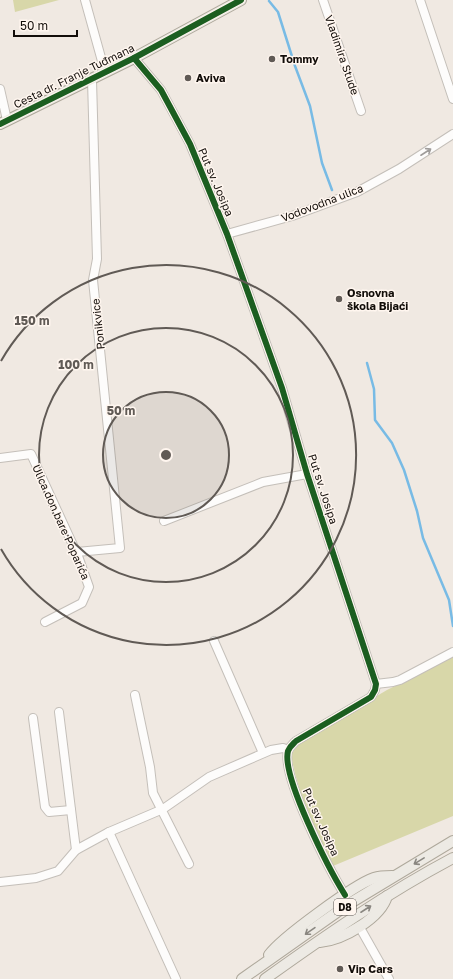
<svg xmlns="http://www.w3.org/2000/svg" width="453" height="979" font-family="'Golos Text',sans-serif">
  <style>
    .green { fill: #d8d7a9 }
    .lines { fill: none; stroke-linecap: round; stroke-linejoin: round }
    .stream { stroke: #78bbe5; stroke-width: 2.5 }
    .minor-casing { stroke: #c4bfb9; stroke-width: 10 }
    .major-casing { stroke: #aea89b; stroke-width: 12 }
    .minor { stroke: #fdfcfb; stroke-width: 8 }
    .major { stroke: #edeae4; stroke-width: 10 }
    .cycleway-casing { stroke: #fff6ef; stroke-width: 8 }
    .cycleway { stroke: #1b5e20; stroke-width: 6 }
    .oneway { stroke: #9f9c9a }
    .oneway2 { stroke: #8a8781 }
    .ring { fill: none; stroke: #605a55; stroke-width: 2 }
    .poi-dot { fill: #605a55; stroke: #fff6ef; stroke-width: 1.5 }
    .labels { text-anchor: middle; stroke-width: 3; stroke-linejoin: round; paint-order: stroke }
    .shield { fill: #fff6ef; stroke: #59534e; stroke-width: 1 }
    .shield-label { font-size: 10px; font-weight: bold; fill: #120d09 }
    .street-label { font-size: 11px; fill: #120d09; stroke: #fff6ef }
    .poi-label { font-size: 11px; font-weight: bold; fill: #120d09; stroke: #fff6ef; text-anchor: start }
    .centre { fill: #605a55; stroke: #fff6ef; stroke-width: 2 }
    .ring-label { font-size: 12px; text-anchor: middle; font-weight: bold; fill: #605a55; stroke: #fff6ef; stroke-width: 3; stroke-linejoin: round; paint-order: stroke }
  </style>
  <rect width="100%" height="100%" fill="#f0e9e2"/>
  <g class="green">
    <polygon points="13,0 59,0 15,12"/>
    <path d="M453,657V816L333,866C316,829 297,794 291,754L302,740L387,690Z"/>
  </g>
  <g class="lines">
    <g class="stream">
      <polyline points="269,1 278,12 295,66 310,106 322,163 332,190"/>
      <polyline points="367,363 374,389 375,420 392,443 404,470 417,511 423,538 449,600 453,626"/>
    </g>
    <g class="minor-casing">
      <g id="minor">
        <polyline points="85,0 105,72"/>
        <polyline points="323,0 361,111"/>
        <polyline points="420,0 453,99"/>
        <path d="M134,58L161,90L190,144L227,234L282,388L307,474L376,684L375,690L371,697L296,741C293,744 290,746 288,751C281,776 330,871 345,895"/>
        <polyline points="0,89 7,120"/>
        <polyline points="227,234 292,216 357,192 399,169 453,134"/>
        <polyline points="0,458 31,454 78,556 89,587 82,603 45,622"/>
        <polyline points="164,521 263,482 307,474"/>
        <polyline points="77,552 120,548 93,280 97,259 92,80"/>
        <polyline points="214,641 263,753"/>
        <polyline points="376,684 393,682 400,680 453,652"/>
        <polyline points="135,695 150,767 153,793 189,864"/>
        <polyline points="59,712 76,850"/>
        <polyline points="33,718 45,807 49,812 71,810"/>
        <polyline points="109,832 176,979"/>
        <polyline points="0,882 36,878 58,871 76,850 109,832 163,809 209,777 271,750 283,748 288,750"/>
        <polyline points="359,926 389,979"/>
      </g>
    </g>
    <g class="major-casing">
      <g id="major">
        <polyline points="0,124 134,58 241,0"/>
        <path d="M320,942C343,940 381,918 387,896"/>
        <path d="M269,955C281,938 354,885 374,878C380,876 387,876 392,876"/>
        <polyline points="242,979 347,905 453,841"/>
        <path d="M265,979C325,936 387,893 453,858"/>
      </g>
    </g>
    <use href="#minor" class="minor"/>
    <use href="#major" class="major"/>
    <g class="cycleway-casing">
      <g id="cycleway">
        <path d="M134,58L161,90L190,144L227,234L282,388L307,474L376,684L375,690L371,697L296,741C293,744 290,746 288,751C281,776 330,871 345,895"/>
        <polyline points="0,124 134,58 241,0"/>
      </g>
    </g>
    <use href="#cycleway" class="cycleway"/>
  </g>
  <defs><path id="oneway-shaft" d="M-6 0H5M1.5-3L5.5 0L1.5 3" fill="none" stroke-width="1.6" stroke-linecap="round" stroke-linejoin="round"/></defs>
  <use class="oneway" href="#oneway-shaft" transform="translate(426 152) rotate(-33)"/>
  <g class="oneway2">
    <use href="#oneway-shaft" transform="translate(419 861) rotate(149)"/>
    <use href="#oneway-shaft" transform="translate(366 909) rotate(-33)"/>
    <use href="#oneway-shaft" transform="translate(310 931) rotate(145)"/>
  </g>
  <circle cx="166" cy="455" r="63" fill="#605a55" fill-opacity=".12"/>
  <g class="ring">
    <circle cx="166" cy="455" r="63"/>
    <circle cx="166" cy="455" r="127"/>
    <path d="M1 361A190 190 0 1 1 1 549"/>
  </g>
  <g class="poi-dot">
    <circle cx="272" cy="59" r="4"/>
    <circle cx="188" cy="78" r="4"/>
    <circle cx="339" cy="299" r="4"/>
    <circle cx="340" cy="969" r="4"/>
  </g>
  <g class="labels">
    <rect class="shield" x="334" y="899" width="22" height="16" rx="3"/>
    <g class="shield-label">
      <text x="345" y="911">D8</text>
    </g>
    <g class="street-label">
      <text transform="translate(342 55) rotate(71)" y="4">Vladimira Stude</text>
      <text transform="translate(74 76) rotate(-26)" y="4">Cesta dr. Franje Tuđmana</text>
      <text transform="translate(216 182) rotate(67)" y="4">Put sv. Josipa</text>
      <text transform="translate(322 203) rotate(-21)" y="4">Vodovodna ulica</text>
      <text transform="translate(98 324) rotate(-96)" y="4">Ponikvice</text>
      <text transform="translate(323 489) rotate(72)" y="4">Put sv. Josipa</text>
      <text transform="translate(61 522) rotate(66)" y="4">Ulica don bare Poparića</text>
      <text transform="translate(321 822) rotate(66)" y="4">Put sv. Josipa</text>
    </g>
    <g class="poi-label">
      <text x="280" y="63">Tommy</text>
      <text x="196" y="82">Aviva</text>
      <text x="347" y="297">Osnovna<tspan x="347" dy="13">škola Bijaći</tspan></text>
      <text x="348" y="973">Vip Cars</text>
    </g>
  </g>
  <circle cx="166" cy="455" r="6" class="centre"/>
  <g class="ring-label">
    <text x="32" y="325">150 m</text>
    <text x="76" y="369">100 m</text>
    <text x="121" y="415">50 m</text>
  </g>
  <path d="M14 30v6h63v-6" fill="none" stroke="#120d09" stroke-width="2"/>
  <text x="20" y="30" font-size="12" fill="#120d09" stroke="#fff6ef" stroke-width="3" paint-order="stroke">50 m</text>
</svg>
